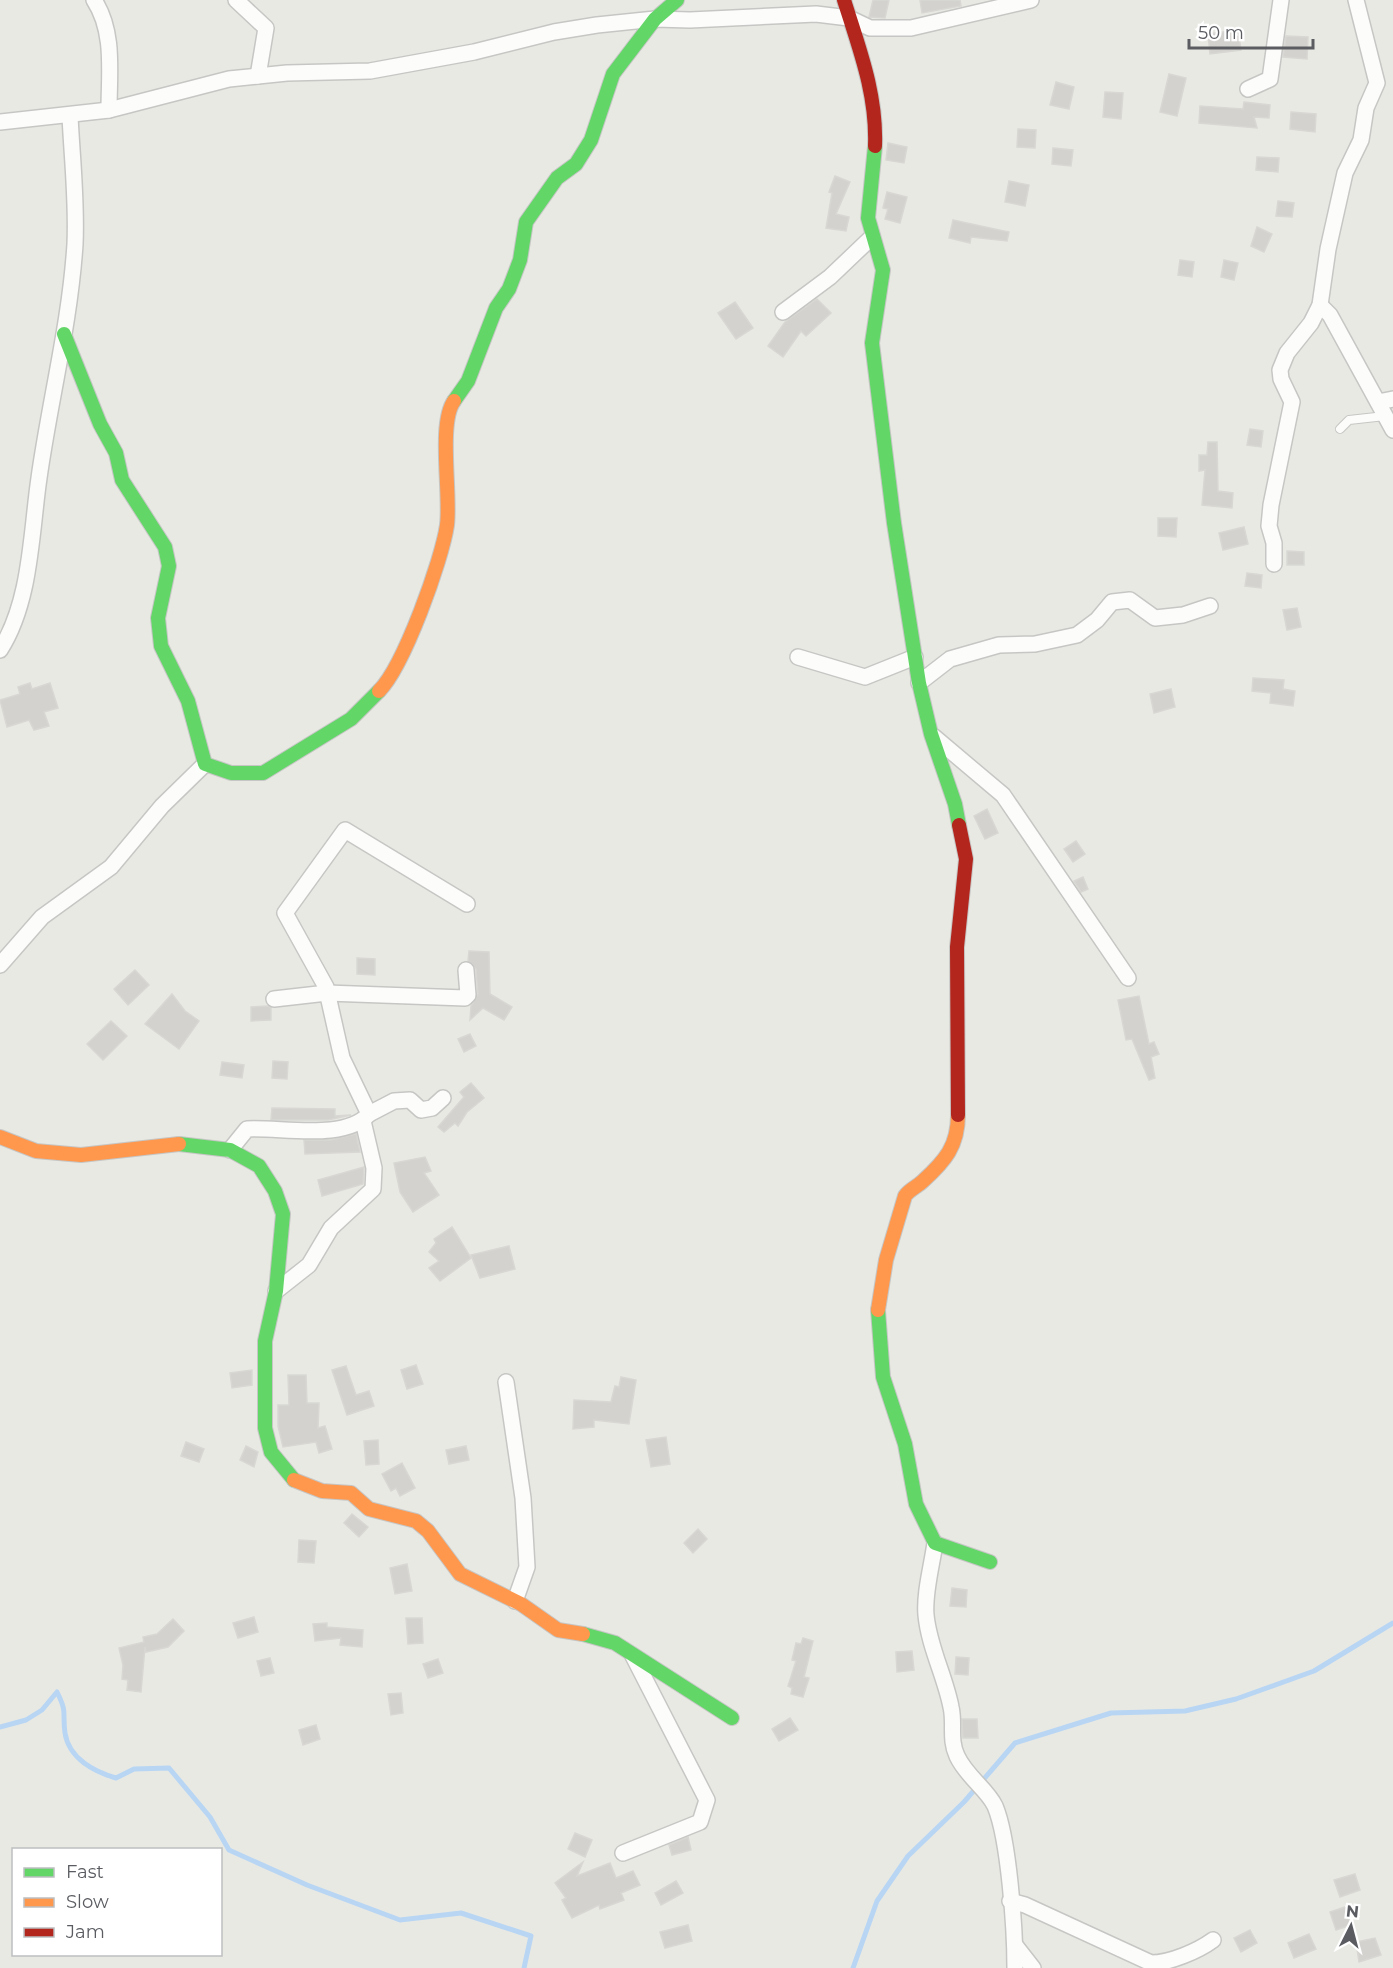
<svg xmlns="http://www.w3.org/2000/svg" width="1393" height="1968" font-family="Montserrat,sans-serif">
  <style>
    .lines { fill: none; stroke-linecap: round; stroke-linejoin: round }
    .stream { stroke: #b8d6f3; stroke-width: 5 }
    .building { fill: #d3d2cf; stroke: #d8d7d3; stroke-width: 1.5 }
    .lane-casing { stroke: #c6c6c4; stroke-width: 10 }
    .street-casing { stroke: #c6c6c4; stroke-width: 18 }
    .fast-casing { stroke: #c6c6c5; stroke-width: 16 }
    .slow-casing { stroke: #c6c6c5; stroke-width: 16 }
    .jam-casing { stroke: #c6c6c5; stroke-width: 16 }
    .lane { stroke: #fcfcfb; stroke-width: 8 }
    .street { stroke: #fcfcfb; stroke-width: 15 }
    .fast { stroke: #63d668; stroke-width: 14 }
    .slow { stroke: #ff974d; stroke-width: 14 }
    .jam { stroke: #b3261e; stroke-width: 14 }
  </style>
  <rect width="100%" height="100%" fill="#e9e9e4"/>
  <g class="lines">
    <g class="stream">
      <path d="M0,1727L26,1720L42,1710L57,1692C68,1714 62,1712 65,1733C69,1759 95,1772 116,1778L134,1769L169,1768L210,1817L229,1850L307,1885L400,1920L461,1913L531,1936L524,1968"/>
      <polyline points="853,1968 877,1901 908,1856 964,1802 1015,1743 1111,1713 1185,1711 1236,1699 1314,1671 1393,1623"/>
    </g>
  </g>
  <g class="building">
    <polygon points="873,0 889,0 885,18 869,17"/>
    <polygon points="920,0 960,0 961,6 922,13"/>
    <polygon points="1238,30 1241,50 1210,54 1208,34"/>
    <polygon points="1286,36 1308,37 1307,59 1283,57"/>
    <polygon points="1169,74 1186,78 1177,116 1160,112"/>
    <polygon points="1056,82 1074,87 1069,109 1050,105"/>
    <polygon points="1105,92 1123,93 1121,119 1103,117"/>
    <polygon points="1244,102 1270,105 1269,118 1254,117 1257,128 1199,123 1200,106 1243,109"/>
    <polygon points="1291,112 1316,114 1315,132 1290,129"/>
    <polygon points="1018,129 1036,130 1035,148 1017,147"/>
    <polygon points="888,143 907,147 904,163 886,160"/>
    <polygon points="1053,148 1073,150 1071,166 1052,164"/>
    <polygon points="1257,157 1279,158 1278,172 1256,170"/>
    <polygon points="835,176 850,182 836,214 849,217 846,231 826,228 832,193 829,192"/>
    <polygon points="1009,181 1029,185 1025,206 1005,202"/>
    <polygon points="887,192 907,197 900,223 885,219 888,209 883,208"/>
    <polygon points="1278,201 1294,203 1292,217 1276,216"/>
    <polygon points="953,220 1009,232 1007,241 971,237 970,243 949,238"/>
    <polygon points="1257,227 1272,234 1264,252 1251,246"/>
    <polygon points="1180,260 1194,262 1192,277 1178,275"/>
    <polygon points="1224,260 1238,263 1234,280 1221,277"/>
    <polygon points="817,299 831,313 806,336 801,331 783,357 768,346 785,322"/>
    <polygon points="735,302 753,328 736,339 718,313"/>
    <polygon points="1250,429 1263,431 1261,447 1247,445"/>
    <polygon points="1208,442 1217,442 1218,491 1233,493 1232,508 1202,505 1205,470 1199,471 1199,455 1207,455"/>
    <polygon points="1158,518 1177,518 1176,537 1158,536"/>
    <polygon points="1244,527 1248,544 1223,550 1219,533"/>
    <polygon points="1287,551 1304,552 1304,565 1287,565"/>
    <polygon points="1247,573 1262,575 1261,588 1245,586"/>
    <polygon points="1297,608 1301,627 1287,630 1283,610"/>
    <polygon points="1253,678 1284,680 1283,689 1295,691 1293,706 1270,703 1271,693 1252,691"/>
    <polygon points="30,683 32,689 50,683 58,708 44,712 49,726 34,730 29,720 7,727 0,700 20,694 18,687"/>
    <polygon points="1171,689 1175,707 1154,713 1150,694"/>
    <polygon points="987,809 998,833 985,839 974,816"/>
    <polygon points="1076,841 1085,854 1073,862 1064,849"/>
    <polygon points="1083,877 1088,889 1081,892 1074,881"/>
    <polygon points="469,951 489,952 490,994 512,1007 504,1020 483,1008 470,1020 471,1006 478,994 476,969 468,961"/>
    <polygon points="357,958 375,959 375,975 357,974"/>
    <polygon points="135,970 149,985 128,1005 114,989"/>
    <polygon points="172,994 185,1011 199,1021 179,1049 145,1024"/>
    <polygon points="1139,996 1149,1044 1154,1042 1159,1054 1151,1057 1155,1078 1149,1080 1132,1039 1126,1040 1118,1000"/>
    <polygon points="268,1006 271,1008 271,1020 251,1021 251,1007"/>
    <polygon points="111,1021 127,1036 103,1060 87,1044"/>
    <polygon points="470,1034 476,1046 464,1052 458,1039"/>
    <polygon points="273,1061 288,1062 287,1079 272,1078"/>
    <polygon points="222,1062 244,1065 242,1078 220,1075"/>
    <polygon points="471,1083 484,1098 467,1112 458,1126 455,1123 444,1132 438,1127 464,1097 460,1092"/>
    <polygon points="272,1108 335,1109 335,1116 351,1115 328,1120 271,1120"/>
    <polygon points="356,1134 360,1152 305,1154 304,1140 331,1140"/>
    <polygon points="425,1157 431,1171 424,1173 439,1195 413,1212 400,1192 394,1163"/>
    <polygon points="364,1167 363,1184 322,1196 318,1180"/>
    <polygon points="452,1227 471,1258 440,1281 429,1268 439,1261 429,1252 436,1243 434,1239"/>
    <polygon points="509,1246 515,1269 480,1278 471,1255"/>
    <polygon points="416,1365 423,1384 407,1389 401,1370"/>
    <polygon points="346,1366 356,1395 369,1391 374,1406 347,1415 332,1370"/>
    <polygon points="252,1370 252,1385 232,1388 230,1373"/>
    <polygon points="288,1375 306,1375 307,1403 319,1403 318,1428 325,1426 332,1449 319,1453 316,1442 283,1447 278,1426 278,1405 289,1405"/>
    <polygon points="621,1377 636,1380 629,1424 594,1420 594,1427 573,1429 574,1400 611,1402 615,1386 619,1387"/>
    <polygon points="666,1437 670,1464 651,1467 646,1440"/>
    <polygon points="378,1440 379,1464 366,1465 364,1441"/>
    <polygon points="186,1442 204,1449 199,1462 181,1456"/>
    <polygon points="246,1446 258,1452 254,1467 240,1460"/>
    <polygon points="466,1446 469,1460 449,1464 446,1450"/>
    <polygon points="402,1463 415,1488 400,1496 396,1488 391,1491 382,1474"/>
    <polygon points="352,1514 368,1527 359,1537 344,1523"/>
    <polygon points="698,1529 707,1539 693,1553 684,1543"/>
    <polygon points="299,1540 316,1541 314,1563 298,1562"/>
    <polygon points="407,1564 412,1591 395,1594 390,1568"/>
    <polygon points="952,1588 967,1590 966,1607 950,1606"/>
    <polygon points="254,1617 258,1632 238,1638 233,1623"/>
    <polygon points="406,1618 422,1618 423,1643 408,1644"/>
    <polygon points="173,1619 184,1631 168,1647 146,1652 145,1647 141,1692 127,1690 128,1680 122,1679 123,1665 119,1648 144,1642 143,1637 157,1634"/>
    <polygon points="327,1623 327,1627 363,1630 362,1647 340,1645 341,1638 315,1641 313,1624"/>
    <polygon points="803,1638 813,1641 804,1677 809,1678 803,1697 791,1694 792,1688 788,1686 796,1661 792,1660 796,1643 801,1644"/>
    <polygon points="912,1651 914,1670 897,1672 896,1652"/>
    <polygon points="956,1657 969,1658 968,1675 955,1674"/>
    <polygon points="270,1658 274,1673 261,1676 257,1661"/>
    <polygon points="438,1659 443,1673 428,1678 423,1664"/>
    <polygon points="401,1693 403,1713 391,1715 388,1694"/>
    <polygon points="790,1718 798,1730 779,1741 772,1729"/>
    <polygon points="962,1719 977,1719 978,1738 963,1738"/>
    <polygon points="316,1725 320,1739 303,1745 299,1730"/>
    <polygon points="575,1833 592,1840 585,1857 568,1849"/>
    <polygon points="688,1837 691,1850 672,1855 669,1845"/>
    <polygon points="583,1862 577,1876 610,1863 616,1878 633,1871 640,1885 621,1893 624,1900 600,1909 599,1905 572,1918 562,1900 566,1898 555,1883"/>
    <polygon points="1355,1874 1360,1890 1340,1897 1334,1880"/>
    <polygon points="676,1881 683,1893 661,1905 655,1893"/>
    <polygon points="1345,1907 1351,1925 1336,1930 1330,1912"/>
    <polygon points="688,1925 692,1941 665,1948 660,1932"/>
    <polygon points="1250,1930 1257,1943 1241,1952 1234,1938"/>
    <polygon points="1309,1934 1316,1949 1294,1958 1288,1943"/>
    <polygon points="1375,1938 1381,1955 1359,1962 1356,1942"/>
  </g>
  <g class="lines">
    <g class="lane-casing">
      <polyline id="lane" points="1340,429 1349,420 1385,416"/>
    </g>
    <g class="street-casing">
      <g id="street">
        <path d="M94,0C115,32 109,73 109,110"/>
        <polyline points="236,0 266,28 258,76"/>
        <polyline points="1248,89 1270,79 1281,0"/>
        <polyline points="0,122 109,110 229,79 287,73 370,71 474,52 554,32 597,25 655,19 690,20 816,14 849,18 870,28 911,28 1031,0"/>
        <polyline points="1320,305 1330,315 1393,430"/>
        <polyline points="783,312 830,277 872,237"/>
        <polyline points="1378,402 1393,399"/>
        <polyline points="1274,564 1274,543 1269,526 1271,505 1292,402 1281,379 1280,370 1287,353 1311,323 1320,305 1328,249 1345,173 1361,140 1366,108 1377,83 1356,0"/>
        <path d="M0,650C31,602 31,533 39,478C50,400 70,323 75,244C77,201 72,158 70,116"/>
        <polyline points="798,657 865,677 915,657"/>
        <polyline points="919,683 950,659 999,645 1035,644 1077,635 1097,620 1112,602 1130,600 1155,618 1183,615 1210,606"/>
        <polyline points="933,736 1003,795 1128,978"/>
        <polyline points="0,965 42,917 111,867 162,806 205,764"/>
        <polyline points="274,999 327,993 465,998 468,995 466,970"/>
        <polyline points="369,1114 394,1101 410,1100 421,1110 432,1108 443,1098"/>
        <path d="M230,1150L247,1129C282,1127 345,1141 369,1114L342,1058L326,987L285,913L345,830L467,904"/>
        <polyline points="276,1291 309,1265 331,1228 373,1189 374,1168 363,1121"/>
        <polyline points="506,1382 523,1498 527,1567 515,1601"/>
        <path d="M935,1543C932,1565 924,1593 926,1615C929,1647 945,1676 951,1707C955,1724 949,1739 957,1756C966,1776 987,1789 995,1806C1009,1839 1015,1930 1015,1968"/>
        <polyline points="623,1853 700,1822 707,1800 633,1656"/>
        <path d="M1010,1901L1025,1905L1151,1963C1170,1963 1198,1951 1213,1940"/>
        <polyline points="1015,1945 1033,1968"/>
      </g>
    </g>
    <g class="fast-casing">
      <g id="fast">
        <polyline points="875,146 868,218 883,270 872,343 894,523 919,683 931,734 955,804 959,825"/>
        <polyline points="64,334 100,424 116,453 122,480 165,547 169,566 158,618 161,646 188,701 205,764 231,773 263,773 351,719 379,691"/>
        <polyline points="454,401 468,381 496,308 509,289 520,260 526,222 557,178 576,164 591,140 613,74 655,19 677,0"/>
        <polyline points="179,1144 230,1150 259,1166 275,1191 283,1214 276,1291 265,1341 265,1428 271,1452 294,1480"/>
        <polyline points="878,1310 883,1377 905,1444 916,1504 935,1543 990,1562"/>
        <polyline points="583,1634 615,1643 732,1718"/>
      </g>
    </g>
    <g class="slow-casing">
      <g id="slow">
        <path d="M379,691C404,666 442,560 447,525C451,495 438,423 454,401"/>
        <polyline points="0,1137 36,1151 81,1155 179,1144"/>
        <path d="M878,1310L886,1260L905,1196C910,1189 917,1187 923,1181C945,1161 958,1146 958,1115"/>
        <polyline points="294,1480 322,1491 351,1493 369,1509 416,1521 428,1531 460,1574 521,1604 558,1630 583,1634"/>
      </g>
    </g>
    <g class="jam-casing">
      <g id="jam">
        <path d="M844,0C859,48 877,94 875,146"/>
        <polyline points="958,1115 957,947 966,859 959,825"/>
      </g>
    </g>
    <use href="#lane" class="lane"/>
    <use href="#street" class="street"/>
    <use href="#fast" class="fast"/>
    <use href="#slow" class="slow"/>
    <use href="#jam" class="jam"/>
  </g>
  <rect x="12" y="1848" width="210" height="108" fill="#ffffff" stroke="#bdbec0" stroke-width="1.5"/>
  <rect x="24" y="1868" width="30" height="9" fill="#63d668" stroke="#bdbec0" stroke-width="1.5"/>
  <text x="66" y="1878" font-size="18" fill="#5a5c61">Fast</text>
  <rect x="24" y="1898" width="30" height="9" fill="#ff974d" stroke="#bdbec0" stroke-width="1.5"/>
  <text x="66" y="1908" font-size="18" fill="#5a5c61">Slow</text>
  <rect x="24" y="1928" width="30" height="9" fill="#b3261e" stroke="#bdbec0" stroke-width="1.5"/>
  <text x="66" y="1938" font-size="18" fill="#5a5c61">Jam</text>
  <g transform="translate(1351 1926) rotate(6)" stroke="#ffffff" stroke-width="4.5" paint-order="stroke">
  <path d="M0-4.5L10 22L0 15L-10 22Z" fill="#5a5c61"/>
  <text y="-9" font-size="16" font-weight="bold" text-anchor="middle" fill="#5a5c61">N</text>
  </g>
  <path d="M1189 39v9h124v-9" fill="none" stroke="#5a5c61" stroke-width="3"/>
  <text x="1198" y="39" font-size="18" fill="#5a5c61" stroke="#ffffff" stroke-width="4.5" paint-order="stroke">50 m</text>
</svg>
